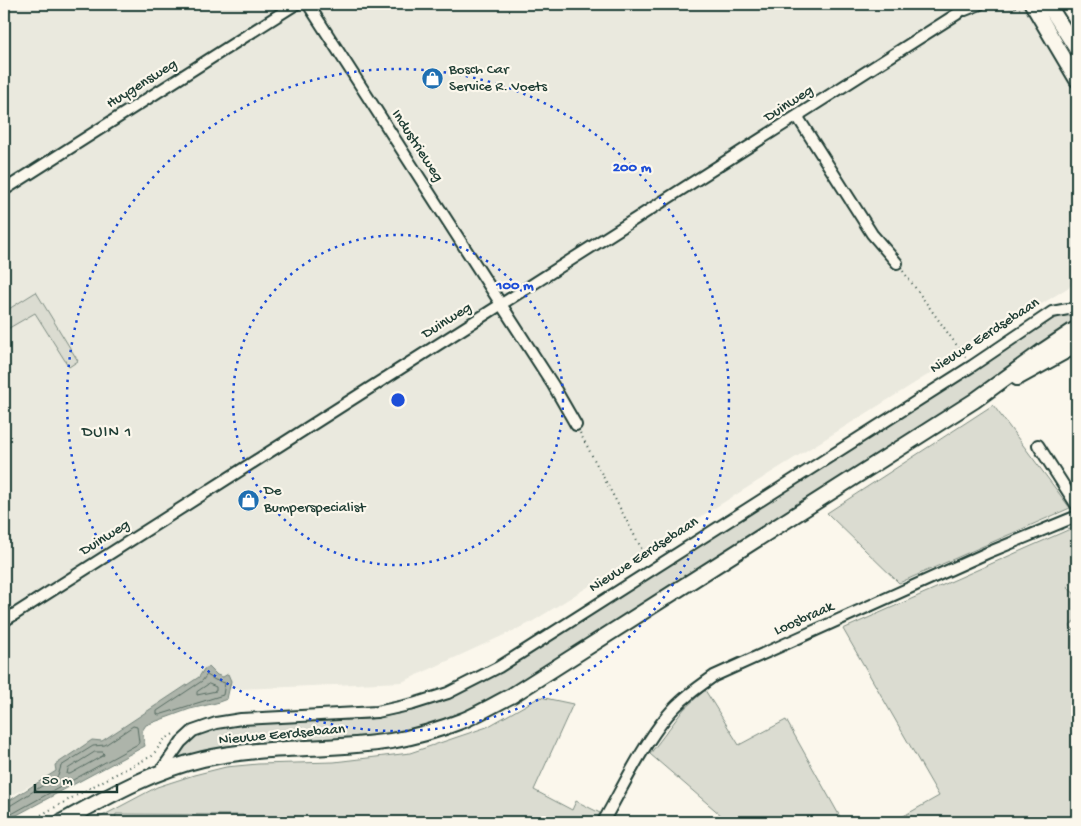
<svg xmlns="http://www.w3.org/2000/svg" width="1081" height="826" font-family="'Gochi Hand',sans-serif">
  <style>
    .built { fill: #eae9de }
    .green { fill: #dbdcd1; stroke: #7d8c82 }
    .water { fill: #adb4aa; stroke: #74847b }
    .lines { fill: none; stroke-linecap: round; stroke-linejoin: round }
    .shore { stroke: #586d63; stroke-width: 1 }
    .street-casing { stroke: #1f3d34; stroke-width: 14 }
    .secondary-casing { stroke: #1f3d34; stroke-width: 18 }
    .path { stroke: #1f3d34; stroke-width: 2; stroke-dasharray: 1 4; stroke-linecap: butt }
    .street { stroke: #fbf7ec; stroke-width: 10 }
    .secondary { stroke: #fbf7ec; stroke-width: 14 }
    .ring { fill: none; stroke: #1d4ed8; stroke-width: 2.5; stroke-dasharray: 2.5 5 }
    .labels { text-anchor: middle; dominant-baseline: central; stroke-width: 4.5; stroke-linejoin: round; paint-order: stroke }
    .poi-label { font-size: 15px; fill: #1f3d34; stroke: #fbf7ec; text-anchor: start }
    .street-label { font-size: 15px; fill: #1f3d34; stroke: #fbf7ec }
    .neighbourhood-label { font-size: 16px; letter-spacing: 1px; fill: #1f3d34; stroke: #fbf7ec }
    .centre { fill: #1d4ed8; stroke: #fbf7ec; stroke-width: 2.5 }
    .ring-label { font-size: 15px; text-anchor: middle; font-weight: bold; fill: #1d4ed8; stroke: #fbf7ec; stroke-width: 4.5; stroke-linejoin: round; paint-order: stroke }
  </style>
  <rect width="100%" height="100%" fill="#fbf7ec"/>
  <filter id="ink" filterUnits="userSpaceOnUse"><feTurbulence type="fractalNoise" baseFrequency=".02" numOctaves="2"/><feDisplacementMap in="SourceGraphic" scale="10" xChannelSelector="R" yChannelSelector="G"/><feConvolveMatrix kernelMatrix="1 2 1 2 8 2 1 2 1" color-interpolation-filters="sRGB"/></filter>
  <g filter="url(#ink)">
    <path class="built" d="M4 4H1055L1077 39V282L530 623 402 682 218 690 149 717 65 766 4 800Z"/>
    <path class="green" d="M36 292 78 361 69 367 35 313 4 331V312Z
      M1066 314 1077 315V324L1004 373 506 691 485 703 450 718 384 736 242 745 175 760 189 738 203 731 250 724 371 719 412 711 457 695 510 666 1053 319Z
      M993 405 1070 508 899 583 827 513Z
      M1077 526V576L1067 587 1077 596V618L1070 626 1077 633V822H893L939 796 843 629Z
      M705 690 739 745 786 720 843 822H729L650 754 684 709Z
      M540 697 573 704 534 790 572 810 576 801 600 813 595 822H245L243 815 116 814 115 822H91L157 787 194 775 226 767 258 764 334 762 410 753 487 727Z"/>
    <path class="water" d="M209 667 217 675 223 677 228 674 231 681 227 699 216 703 190 709 146 725 142 731 145 746 4 822V804L56 771 55 765 92 740 102 741 199 677 204 669Z"/>
    <g class="lines">
      <path class="shore" d="M207 675 215 680 225 683 223 695 159 715 157 714V711L202 681Z
        M209 684 216 687V691L197 695V692Z
        M95 752H103L104 755 70 774H67L68 769Z
        M4 808 8 807 58 776 61 766 93 746 105 745 133 726 137 727 139 742 138 744 8 816 5 822"/>
      <defs>
        <path id="street" d="M308 4 553 385 576 425
          M965 10 980 4
          M797 116 872 234 897 263
          M4 190 296 4
          M1038 445 1077 506
          M4 621 957 14 969 4
          M160 772 181 742 193 731 216 723 241 719 377 712 413 704 448 693 499 667 972 366 1052 312 1068 309 1077 311
          M603 822C623 787 641 748 667 716 680 700 697 688 714 676L987 553 1077 516"/>
        <path id="secondary" d="M1032 4 1077 80
          M1048 4 1077 50
          M1017 378 1077 345
          M61 822C107 797 152 771 203 759 264 745 328 751 391 741 415 737 441 729 464 720 480 713 495 704 511 696L974 401 1044 350 1077 328"/>
      </defs>
      <use href="#street" class="street-casing"/>
      <use href="#secondary" class="secondary-casing"/>
      <path class="path" d="M1000 4 1020 9
        M991 5 997 4
        M903 271 966 358
        M580 433 647 559
        M28 822 112 776 152 756 164 740 175 733"/>
      <use href="#street" class="street"/>
      <use href="#secondary" class="secondary"/>
    </g>
  </g>
  <g class="ring">
    <circle cx="398" cy="400" r="165"/>
    <circle cx="398" cy="400" r="331"/>
  </g>
  <defs>
    <symbol id="shop-disc" viewBox="-11 -11 22 22"><circle r="9.5" fill="#1f6fb2" stroke="#fbf7ec"/><path d="M-5-2.5h2.3a2.7 3.5 0 0 1 5.4 0H5L5.5 6h-11ZM-1.5-2.5h3a1.5 2.3 0 0 0-3 0Z" fill="#fff"/></symbol>
  </defs>
  <g fill-rule="evenodd">
    <use href="#shop-disc" x="420" y="66" width="25" height="25"/>
    <use href="#shop-disc" x="236" y="488" width="25" height="25"/>
  </g>
  <g class="labels">
    <g class="poi-label">
      <text x="449" y="70">Bosch Car<tspan x="449" dy="17">Service R. Voets</tspan></text>
      <text x="264" y="491">De<tspan x="264" dy="17">Bumperspecialist</tspan></text>
    </g>
    <g class="street-label">
      <text transform="translate(142 84) rotate(-32)">Huygensweg</text>
      <text transform="translate(789 104) rotate(-33)">Duinweg</text>
      <text transform="translate(417 146) rotate(57)">Industrieweg</text>
      <text transform="translate(447 321) rotate(-32)">Duinweg</text>
      <text transform="translate(985 336) rotate(-33)">Nieuwe Eerdsebaan</text>
      <text transform="translate(105 538) rotate(-32)">Duinweg</text>
      <text transform="translate(644 555) rotate(-33)">Nieuwe Eerdsebaan</text>
      <text transform="translate(804 619) rotate(-24)">Loosbraak</text>
      <text transform="translate(282 735) rotate(-5)">Nieuwe Eerdsebaan</text>
    </g>
    <g class="neighbourhood-label">
      <text x="107" y="433">DUIN 1</text>
    </g>
  </g>
  <circle cx="398" cy="400" r="8" class="centre"/>
  <g class="ring-label">
    <text x="632" y="171">200 m</text>
    <text x="515" y="289">100 m</text>
  </g>
  <rect width="1081" height="826" fill="none" stroke="#fbf7ec" stroke-width="20"/>
  <rect x="10" y="10" width="1061" height="806" fill="none" stroke="#1f3d34" stroke-width="2" filter="url(#ink)"/>
  <path d="M35 784v8h82v-8" fill="none" stroke="#1f3d34" stroke-width="2.5"/>
  <text x="42" y="784" font-size="15" fill="#1f3d34" stroke="#fbf7ec" stroke-width="4" paint-order="stroke">50 m</text>
</svg>
